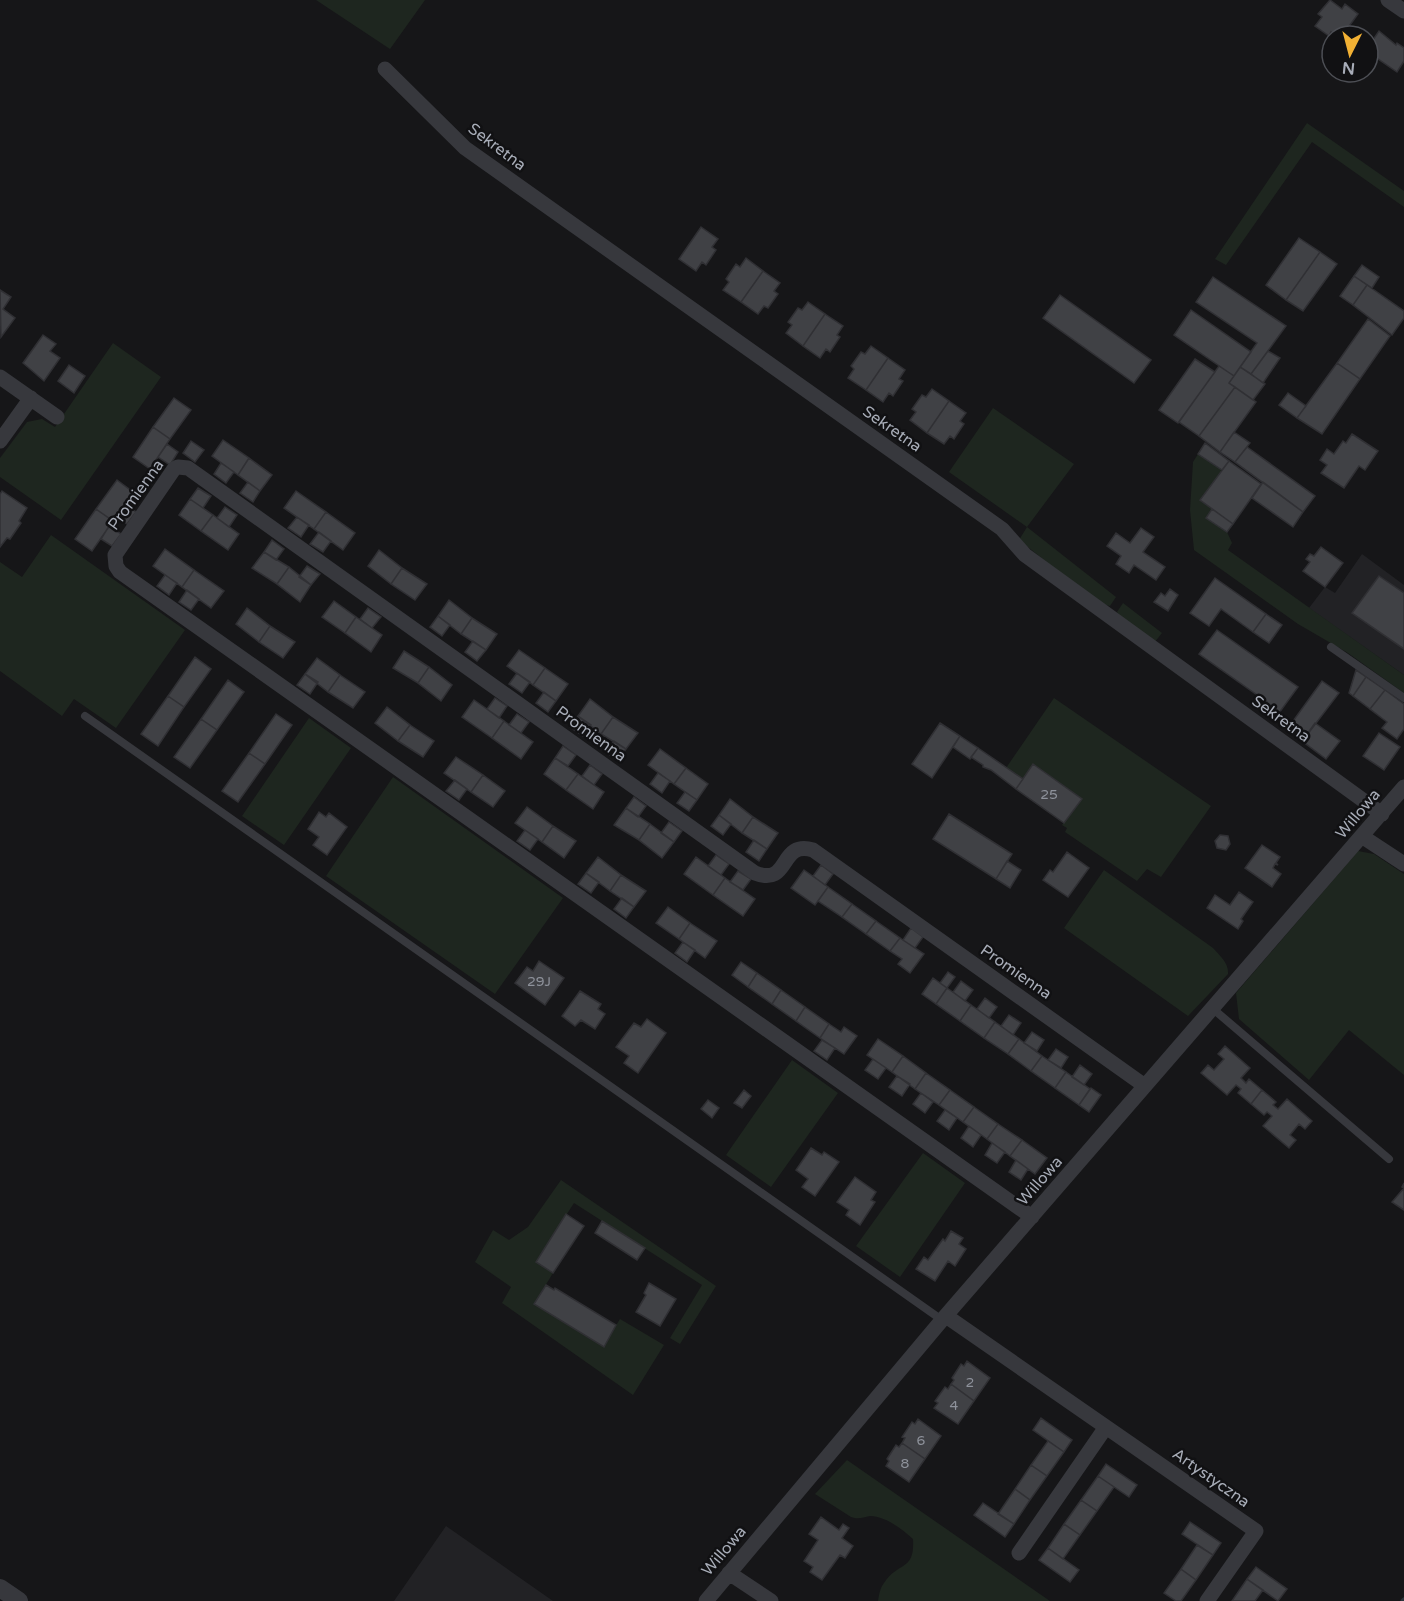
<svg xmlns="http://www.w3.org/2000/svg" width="1404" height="1601" font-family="'Varela Round',sans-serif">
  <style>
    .built { fill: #222225 }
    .green { fill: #1e261f }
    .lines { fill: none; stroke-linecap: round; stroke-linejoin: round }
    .stream { stroke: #2c353c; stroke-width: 5 }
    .building { fill: #404145; stroke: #303034; stroke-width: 1.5 }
    .service { stroke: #37383d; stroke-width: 8 }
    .minor { stroke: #37383d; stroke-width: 15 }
    .tertiary { stroke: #37383d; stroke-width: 18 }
    .labels { text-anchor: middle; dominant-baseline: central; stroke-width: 5; stroke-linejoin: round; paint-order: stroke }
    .number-label { font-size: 14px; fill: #8e929b }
    .street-label { font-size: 16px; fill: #a8adb8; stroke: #111113 }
  </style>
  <rect width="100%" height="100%" fill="#161618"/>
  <path class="built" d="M1362 554 1404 585V675L1309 608 1325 587 1335 593Z
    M446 1526 553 1601H394Z"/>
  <path class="green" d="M316 0H425L390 49Z
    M1307 123 1404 191V207L1312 142 1226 265 1215 259Z
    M113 343 161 377 61 520 0 477V458L27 422 42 419 55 427Z
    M993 408 1074 464 1027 527 1116 597 1110 606 1098 603 1019 540 1027 527 949 472Z
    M1198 454 1222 470 1200 500 1212 509 1206 518 1227 532 1232 543 1228 550 1404 675V693L1348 653 1298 624 1194 550 1190 510 1193 462Z
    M51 535 185 630 116 728 74 699 62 716 0 671V562L22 577Z
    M1123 603 1162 633 1154 643 1122 619 1117 612Z
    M1054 698 1211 806 1161 877 1147 869 1137 881 1065 832 1067 828 1062 825 1081 798 1033 764 1023 779 1006 768Z
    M309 718 351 748 284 845 242 816Z
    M393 777 563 898 495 994 326 876Z
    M1358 851 1374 854 1404 874V1075L1349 1030 1309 1080 1239 1019 1236 993Z
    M1104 870 1213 948C1220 956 1229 963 1228 974L1188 1016 1064 928Z
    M792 1060 838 1093 771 1187 726 1155Z
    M923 1153 965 1183 900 1277 856 1246Z
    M561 1180 716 1286 680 1344 670 1338 702 1285 574 1203 536 1262 553 1273 534 1304 603 1346 620 1319 664 1345 633 1395 502 1303 511 1287 475 1262 493 1230 509 1240 528 1227Z
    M847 1460 1050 1601H878C879 1595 880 1588 884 1583 898 1561 915 1572 913 1539 902 1529 885 1516 870 1516 863 1517 859 1520 851 1517L815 1494Z"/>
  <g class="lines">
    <path class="stream" d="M1403 1601 1404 1600"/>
  </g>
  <path class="building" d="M1330 0 1342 9 1345 4 1358 14 1342 36H1336L1331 32 1329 36 1315 26 1322 17 1318 14Z
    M1379 31 1396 45 1397 43 1404 48V61L1397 72 1368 52V47Z
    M701 227 718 239 712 247 716 250 706 265 702 262 696 271 679 259Z
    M1299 238 1320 252 1286 300 1266 285Z
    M1320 252 1337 264 1303 311 1286 300Z
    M746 258 763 271 741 302 723 290 729 282 726 279 736 264 740 267Z
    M1362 265 1379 277 1372 288 1354 276Z
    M763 271 780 283 774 291 778 294 768 308 764 306 758 314 741 302Z
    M1354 276 1367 285 1353 305 1340 296Z
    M1213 277 1286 326 1251 374 1240 367 1257 343 1196 302Z
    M1367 285 1404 311V318L1392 335 1353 305Z
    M0 290 11 297 3 309 15 318 1 337Z
    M1060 295 1151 360 1134 383 1043 318Z
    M808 302 825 314 803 346 786 333 792 325 788 322 798 308 802 310Z
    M1191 310 1251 352 1234 376 1174 335Z
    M825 314 843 326 837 335 840 337 830 352 826 349 820 358 803 346Z
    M1368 319 1390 336 1360 379 1337 363Z
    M43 335 56 344 50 351 60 358 44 381 23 363Z
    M871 346 888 358 866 390 848 378 854 369 851 366 861 352 865 354Z
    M1268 351 1280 358 1263 383 1251 374Z
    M888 358 905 370 899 379 903 381 893 396 889 393 883 402 866 390Z
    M1195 359 1215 372 1178 423 1159 410Z
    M1337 363 1360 379 1322 434 1297 418Z
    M69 365 85 376 74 393 58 381Z
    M1219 366 1234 376 1229 383 1235 387 1199 436 1179 422Z
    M1240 367 1265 384 1253 400 1229 383Z
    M1235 387 1256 402 1220 452 1199 436Z
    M932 389 949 401 927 433 910 420 916 412 912 409 922 395 926 397Z
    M1288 393 1306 406 1297 418 1279 405Z
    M174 398 191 410 170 439 153 427Z
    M949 401 966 413 960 421 964 424 954 439 950 436 944 444 927 433Z
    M153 427 170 439 150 469 133 457Z
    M1234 432 1250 443 1235 462 1220 452Z
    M1352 434 1378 451 1365 470 1359 466 1344 488 1321 473 1327 465 1320 460 1327 449 1334 454 1343 441 1346 443Z
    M223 440 249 458 238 475 212 456Z
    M191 441 204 450 195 462 183 453Z
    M1205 443 1229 461 1222 470 1198 454Z
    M167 444 178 452 170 465 158 457Z
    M1247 447 1315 496 1303 512 1235 462Z
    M249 458 272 475 260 491 238 475Z
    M1229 461 1261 484 1233 524 1200 500Z
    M221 463 234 472 226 483 214 474Z
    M117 480 133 492 113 521 96 509Z
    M248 482 260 491 253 502 240 493Z
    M1263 482 1303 512 1293 527 1252 498Z
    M198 488 211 496 203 508 190 499Z
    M2 491 27 508 19 521 21 523 10 539 7 538 0 547V494Z
    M296 491 326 512 314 529 284 508Z
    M190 499 213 515 201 531 179 515Z
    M125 504 136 512 127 524 116 516Z
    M225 507 237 515 229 527 217 518Z
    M96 509 113 521 92 551 75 539Z
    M1212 509 1233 524 1227 532 1206 518Z
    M326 512 355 533 343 550 314 529Z
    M213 515 239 534 228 550 201 531Z
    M297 517 309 525 301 537 288 528Z
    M109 526 121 534 112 546 101 539Z
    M1141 528 1154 537 1143 552 1165 567 1156 580 1134 565 1129 573 1116 564 1121 556 1107 546 1116 533 1130 543Z
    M319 532 331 541 323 552 310 544Z
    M272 540 284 549 276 560 264 552Z
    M1321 547 1343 563 1325 587 1303 571 1310 562 1306 559 1310 554 1314 556Z
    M165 549 194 570 182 587 153 566Z
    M379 550 402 568 391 584 368 566Z
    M264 552 289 567 277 584 252 568Z
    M307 566 320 574 311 585 299 577Z
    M289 567 311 585 300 602 277 584Z
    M402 568 427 584 415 600 391 584Z
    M194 570 224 591 211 608 182 587Z
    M165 575 177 583 169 595 157 586Z
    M1379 576 1404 593V649L1352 613Z
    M1215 578 1266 614 1253 632 1221 609 1209 626 1190 613Z
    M1170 589 1178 595 1168 611 1154 602 1161 593 1165 596Z
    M187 590 199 599 191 610 179 602Z
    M449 600 472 618 461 634 438 616Z
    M334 601 356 617 345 633 322 617Z
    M247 608 270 626 259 642 236 624Z
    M368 608 381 617 372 628 360 619Z
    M1266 614 1282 625 1269 643 1253 632Z
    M438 616 450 625 442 636 430 627Z
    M356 617 382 635 371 652 345 633Z
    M472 618 497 634 486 650 461 634Z
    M270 626 295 642 283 658 259 642Z
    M1217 630 1298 687 1279 713 1266 704 1267 702 1199 654Z
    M473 641 486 650 477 661 465 652Z
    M519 650 545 668 533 685 507 666Z
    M404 651 429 667 418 683 393 668Z
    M195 657 211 669 184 707 168 696Z
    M317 658 340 675 328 692 305 674Z
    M429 667 452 685 441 701 418 683Z
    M545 668 568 684 556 701 533 685Z
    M1356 670 1366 677 1353 696 1349 693Z
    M517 673 530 682 522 693 509 684Z
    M305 674 318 682 310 694 297 685Z
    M340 675 365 692 353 708 328 692Z
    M1366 677 1385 690 1370 709 1353 696Z
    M228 680 244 692 217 730 201 719Z
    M1322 681 1339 693 1304 739 1288 728Z
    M1385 690 1404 704V729L1397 739 1382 728 1387 722 1370 709Z
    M544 692 556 701 548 712 536 703Z
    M168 696 184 707 158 746 141 734Z
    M495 698 507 706 499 718 487 709Z
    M590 699 613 717 601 734 578 716Z
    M474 700 504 721 492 738 462 717Z
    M387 707 410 725 398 741 375 723Z
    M276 714 292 725 265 764 249 753Z
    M517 714 529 722 521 733 509 725Z
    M578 716 591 725 583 736 570 727Z
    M613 717 638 733 626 749 601 734Z
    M201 719 217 730 190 768 174 757Z
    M504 721 533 742 521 759 492 738Z
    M940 723 960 736 932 778 912 764Z
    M1315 723 1340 741 1326 759 1302 741Z
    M410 725 434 741 423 757 398 741Z
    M1379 733 1400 747 1384 770 1363 756Z
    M960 736 978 748 970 759 953 747Z
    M614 741 626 749 618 761 606 752Z
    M563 746 576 755 568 766 555 758Z
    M978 748 1023 779 1016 789 991 770 983 767V765L971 757Z
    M660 749 686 768 674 784 648 765Z
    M249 753 265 764 238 802 222 791Z
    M456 757 483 775 471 792 444 773Z
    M555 758 578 774 566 790 544 774Z
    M1033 764 1082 799 1064 823 1016 789Z
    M590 765 602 774 594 785 582 776Z
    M686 768 708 784 697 800 674 784Z
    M658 773 670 781 662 793 650 784Z
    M578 774 604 792 593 809 566 790Z
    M483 775 505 791 493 807 471 792Z
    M455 780 467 789 459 800 446 791Z
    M685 792 697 800 689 811 677 803Z
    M634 797 646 806 638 817 626 808Z
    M730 799 753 817 742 833 719 815Z
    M527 807 553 826 542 842 515 823Z
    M626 808 650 824 639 840 614 825Z
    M319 812 326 817 329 813 347 827 327 855 313 845 319 837 308 829Z
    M949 814 1012 854 996 879 933 839Z
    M719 815 731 824 723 835 711 826Z
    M753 817 778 833 767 849 742 833Z
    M669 822 682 831 674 842 661 833Z
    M650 824 674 842 662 858 639 840Z
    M553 826 576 841 564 858 542 842Z
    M525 830 538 839 530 850 517 841Z
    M1220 835 1228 836 1230 844 1226 850 1217 848 1215 841Z
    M754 840 767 849 759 861 746 852Z
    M1262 845 1280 857 1276 863 1278 865 1275 864 1273 868 1281 874 1272 887 1245 868Z
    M1067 852 1089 868 1068 897 1043 880 1050 870 1053 872Z
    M716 855 729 864 721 875 708 866Z
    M598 857 621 875 610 891 586 873Z
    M696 857 725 878 713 895 684 874Z
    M1007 861 1021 870 1010 888 996 879Z
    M821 865 833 874 825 885 813 876Z
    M804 870 828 887 815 905 791 888Z
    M738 871 751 879 743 890 730 882Z
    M586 873 599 882 591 893 578 884Z
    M621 875 646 891 634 907 610 891Z
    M725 878 755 899 743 916 713 895Z
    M828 887 852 904 842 917 818 901Z
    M1239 892 1253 902 1241 919 1243 921 1238 929 1207 908 1215 895 1230 905Z
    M622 898 634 907 626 918 614 909Z
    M852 904 876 921 866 934 842 917Z
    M668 907 690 923 679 939 656 923Z
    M876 921 900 938 890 951 866 934Z
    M690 923 717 941 705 958 679 939Z
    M911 928 923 937 915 948 903 940Z
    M900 938 924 954 910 973 898 964 902 959 890 951Z
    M683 942 695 950 687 962 675 953Z
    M539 961 564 978 545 1005 515 983 527 967 533 971Z
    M741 962 757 973 748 987 732 975Z
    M948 972 955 977 947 988 940 983Z
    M757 973 781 990 772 1004 748 987Z
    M933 978 947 988 936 1004 922 994Z
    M961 981 973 990 965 1001 953 992Z
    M947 988 971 1005 960 1021 936 1004Z
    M781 990 805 1007 796 1021 772 1004Z
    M580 991 601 1004 598 1009 605 1014 595 1029 581 1020 575 1026 562 1016Z
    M985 998 997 1007 989 1018 977 1009Z
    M971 1005 995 1022 984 1038 960 1021Z
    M805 1007 829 1024 820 1038 796 1021Z
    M1009 1015 1021 1023 1013 1035 1001 1026Z
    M647 1019 666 1033 638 1073 624 1063 629 1056 616 1047 634 1023 641 1027Z
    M995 1022 1019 1039 1008 1054 984 1038Z
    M829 1024 841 1032 844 1027 857 1036 844 1054 820 1038Z
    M1032 1032 1044 1040 1037 1051 1024 1043Z
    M878 1039 903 1056 892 1072 867 1055Z
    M1019 1039 1042 1056 1031 1071 1008 1054Z
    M822 1040 835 1048 827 1060 814 1051Z
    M1225 1046 1250 1068 1241 1078 1246 1083 1249 1079 1262 1090 1251 1104 1238 1093 1241 1089 1236 1085 1227 1095 1201 1073 1208 1065 1214 1070 1224 1059 1218 1054Z
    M1056 1049 1068 1057 1061 1068 1048 1060Z
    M903 1056 926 1073 915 1089 892 1072Z
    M1042 1056 1066 1072 1055 1088 1031 1071Z
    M873 1059 886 1068 878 1079 865 1070Z
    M1080 1065 1092 1074 1084 1085 1072 1077Z
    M1066 1072 1090 1089 1079 1105 1055 1088Z
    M926 1073 950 1090 939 1105 915 1089Z
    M897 1076 910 1084 902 1096 889 1087Z
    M1091 1088 1101 1095 1089 1112 1079 1105Z
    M744 1090 751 1096 742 1108 734 1103Z
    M950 1090 974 1107 963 1122 939 1105Z
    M1262 1090 1276 1102 1273 1105 1278 1109 1287 1099 1312 1121 1305 1129 1299 1124 1290 1135 1296 1140 1289 1148 1263 1126 1272 1116 1267 1112 1264 1115 1251 1104Z
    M921 1093 933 1102 925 1113 913 1104Z
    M708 1100 719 1108 712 1118 701 1109Z
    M974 1107 998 1124 987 1139 963 1122Z
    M945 1110 957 1118 949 1130 937 1121Z
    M998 1124 1022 1140 1010 1156 987 1139Z
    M969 1126 981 1135 973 1147 961 1138Z
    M1022 1140 1047 1158 1035 1174 1010 1156Z
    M992 1143 1005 1152 997 1163 985 1155Z
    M811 1148 822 1155 824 1152 839 1162 815 1196 802 1187 808 1179 796 1170Z
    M1016 1160 1028 1169 1021 1180 1009 1172Z
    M855 1177 876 1192 871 1200 875 1202 860 1225 846 1215 849 1210 837 1202Z
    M1404 1183V1210L1392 1202 1404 1188 1402 1187Z
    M566 1214 584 1226 553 1273 536 1262Z
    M602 1221 645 1248 637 1260 595 1233Z
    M951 1231 963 1238 959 1244 966 1249 955 1266 948 1261 935 1281 916 1269 924 1257 928 1260 943 1239 945 1241Z
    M649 1283 676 1299 660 1326 636 1312 646 1295 644 1293Z
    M546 1285 554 1290 555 1288 616 1325 604 1347 534 1304Z
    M967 1361 990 1378 974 1401 951 1384 954 1380 952 1378 961 1364 964 1366Z
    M951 1384 974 1401 958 1424 934 1408 938 1403 935 1401 945 1387 948 1389Z
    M1041 1418 1072 1440 1064 1452 1033 1430Z
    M918 1419 941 1436 925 1459 902 1443 905 1438 902 1437 912 1422 915 1424Z
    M1048 1441 1064 1452 1047 1476 1031 1465Z
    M902 1443 925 1459 909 1482 886 1466 889 1461 887 1459 896 1445 899 1447Z
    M1106 1464 1137 1485 1129 1497 1098 1476Z
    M1031 1465 1047 1476 1030 1500 1015 1489Z
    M1098 1476 1114 1487 1097 1511 1081 1500Z
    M1015 1489 1030 1500 1014 1524 998 1514Z
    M1081 1500 1097 1511 1080 1535 1064 1524Z
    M983 1503 1014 1524 1005 1537 974 1515Z
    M821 1517 839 1530 843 1524 849 1528 842 1538 853 1546 845 1558 840 1555 822 1580 810 1572 813 1567 804 1561 818 1540 809 1534Z
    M1190 1522 1221 1543 1213 1555 1182 1534Z
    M1064 1524 1080 1535 1063 1559 1048 1548Z
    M1197 1545 1213 1555 1196 1580 1181 1569Z
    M1048 1548 1079 1570 1070 1582 1039 1560Z
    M1256 1567 1287 1589 1278 1601 1247 1579Z
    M1181 1569 1196 1580 1181 1601H1176L1164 1593Z
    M1247 1579 1263 1590 1255 1601H1232Z"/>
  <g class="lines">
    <path class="service" d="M1331 647 1404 698
      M85 716 942 1320
      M1212 1008 1389 1159"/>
    <path class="minor" d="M1388 0 1404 11
      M385 69 465 148 1002 529 1025 555 1382 814
      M0 377 57 417
      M0 441 31 398
      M1363 837 1404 864
      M1032 1217 120 572 116 566 115 555 174 469 178 467 188 468 755 873C791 887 778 840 813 850L1145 1086
      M946 1316 1256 1531 1207 1601
      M1019 1553 1106 1427
      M729 1573 771 1601
      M706 1601 942 1320 1404 787"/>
    <path class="tertiary" d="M0 1588 19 1601"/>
  </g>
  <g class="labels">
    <g class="number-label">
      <text x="1049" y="794">25</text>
      <text x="539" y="981">29J</text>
      <text x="970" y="1382">2</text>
      <text x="954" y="1405">4</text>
      <text x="921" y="1440">6</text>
      <text x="905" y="1463">8</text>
    </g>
    <g class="street-label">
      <text transform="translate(497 147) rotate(37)">Sekretna</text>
      <text transform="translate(892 429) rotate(35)">Sekretna</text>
      <text transform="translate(136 495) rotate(-54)">Promienna</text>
      <text transform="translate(1281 719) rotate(36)">Sekretna</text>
      <text transform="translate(591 734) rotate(36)">Promienna</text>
      <text transform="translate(1358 814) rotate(-50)">Willowa</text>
      <text transform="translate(1016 972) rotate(35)">Promienna</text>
      <text transform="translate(1040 1181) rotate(-49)">Willowa</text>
      <text transform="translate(1211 1478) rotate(35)">Artystyczna</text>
      <text transform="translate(724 1551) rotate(-50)">Willowa</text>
    </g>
  </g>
  <g transform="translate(1350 54) rotate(186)"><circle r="28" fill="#111113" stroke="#4d4f55" stroke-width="1.5"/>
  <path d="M0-4.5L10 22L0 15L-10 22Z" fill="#f2b134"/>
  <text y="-9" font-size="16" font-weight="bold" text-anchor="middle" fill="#a8adb8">N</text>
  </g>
</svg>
